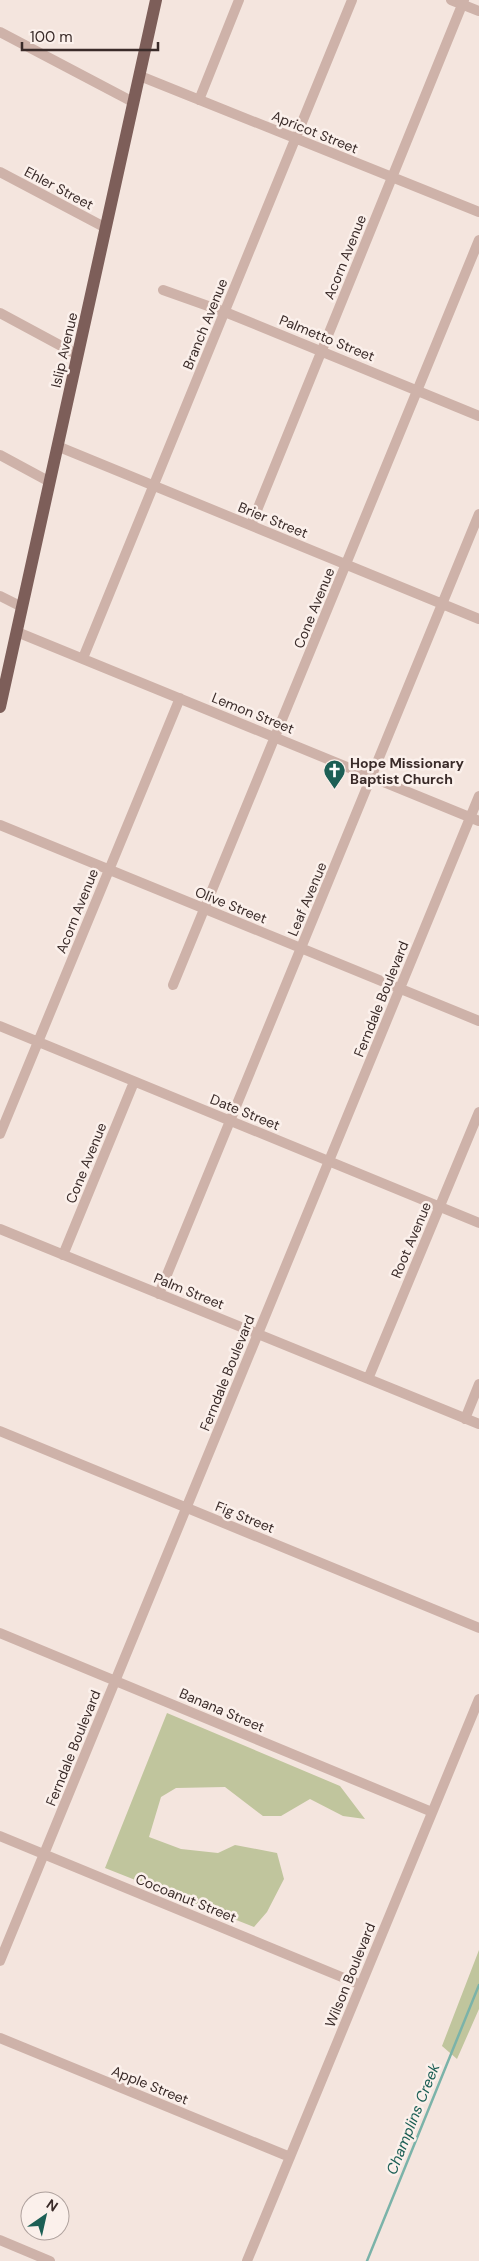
<svg xmlns="http://www.w3.org/2000/svg" width="479" height="2261" font-family="'DM Sans',sans-serif">
  <style>
    .green { fill: #c0c59d }
    .lines { fill: none; stroke-linecap: round; stroke-linejoin: round }
    .stream { stroke: #7bb3a9; stroke-width: 2.5 }
    .minor { stroke: #ceb2a9; stroke-width: 10 }
    .primary { stroke: #7d5e59; stroke-width: 12 }
    .labels { text-anchor: middle; dominant-baseline: central; stroke-width: 5; stroke-linejoin: round; paint-order: stroke }
    .street-label { font-size: 14px; fill: #3a2b29; stroke: #fbf0eb }
    .poi-label { font-size: 14px; font-weight: bold; fill: #3a2b29; stroke: #fbf0eb; text-anchor: start }
    .water-label { font-size: 15px; font-style: italic; fill: #1c5f55; stroke: #fbf0eb }
  </style>
  <rect width="100%" height="100%" fill="#f4e5de"/>
  <path class="green" d="M167 1713 340 1786 365 1819 343 1816 310 1799 281 1816H263L225 1787 176 1788 161 1797 149 1837 181 1849 218 1853 235 1845 277 1853 284 1879 267 1912 254 1927 105 1868Z
    M479 1950V2009L457 2059 442 2046Z"/>
  <g class="lines">
    <path class="stream" d="M367 2261 479 1985"/>
    <path class="minor" d="M451 0 479 11
      M0 32 133 102
      M140 76 479 212
      M199 100 239 0
      M0 172 106 228
      M163 290 225 312 479 416
      M0 313 78 355
      M57 446 479 619
      M0 455 50 482
      M251 525 464 0
      M0 596 22 607
      M17 632 479 821
      M83 658 352 0
      M0 825 479 1021
      M173 985 479 240
      M0 1026 479 1223
      M0 1134 180 698
      M0 1229 479 1424
      M63 1255 134 1082
      M159 1294 479 514
      M368 1379 479 1112
      M465 1419 479 1384
      M0 1431 479 1628
      M0 1633 432 1812
      M0 1836 361 1985
      M0 1961 479 796
      M0 2038 290 2157
      M0 2240 50 2261
      M247 2261 479 1699"/>
    <path class="primary" d="M0 707 156 0"/>
  </g>
  <defs>
    <symbol id="church-pin" viewBox="-11 -11 22 30"><path d="M0 17L-7.5 6A9.5 9.5 0 1 1 7.5 6Z" fill="#1c5f55" stroke="#fbf0eb"/><path d="M-1.2-6h2.4v3.5h3.3v2.4h-3.3V6h-2.4V-.1h-3.3v-2.4h3.3Z" fill="#fff"/></symbol>
  </defs>
  <g fill-rule="evenodd">
    <use href="#church-pin" x="322" y="758" width="25" height="34"/>
  </g>
  <g class="labels">
    <g class="street-label">
      <text transform="translate(315 132) rotate(22)">Apricot Street</text>
      <text transform="translate(59 188) rotate(28)">Ehler Street</text>
      <text transform="translate(345 257) rotate(-68)">Acorn Avenue</text>
      <text transform="translate(205 324) rotate(-68)">Branch Avenue</text>
      <text transform="translate(327 338) rotate(22)">Palmetto Street</text>
      <text transform="translate(64 350) rotate(-77)">Islip Avenue</text>
      <text transform="translate(273 520) rotate(22)">Brier Street</text>
      <text transform="translate(314 608) rotate(-68)">Cone Avenue</text>
      <text transform="translate(253 713) rotate(22)">Lemon Street</text>
      <text transform="translate(307 899) rotate(-67)">Leaf Avenue</text>
      <text transform="translate(231 905) rotate(22)">Olive Street</text>
      <text transform="translate(77 911) rotate(-68)">Acorn Avenue</text>
      <text transform="translate(381 999) rotate(-68)">Ferndale Boulevard</text>
      <text transform="translate(245 1112) rotate(22)">Date Street</text>
      <text transform="translate(86 1163) rotate(-68)">Cone Avenue</text>
      <text transform="translate(411 1240) rotate(-67)">Root Avenue</text>
      <text transform="translate(189 1291) rotate(22)">Palm Street</text>
      <text transform="translate(227 1373) rotate(-68)">Ferndale Boulevard</text>
      <text transform="translate(245 1517) rotate(22)">Fig Street</text>
      <text transform="translate(222 1710) rotate(23)">Banana Street</text>
      <text transform="translate(73 1748) rotate(-68)">Ferndale Boulevard</text>
      <text transform="translate(186 1898) rotate(22)">Cocoanut Street</text>
      <text transform="translate(350 1975) rotate(-68)">Wilson Boulevard</text>
      <text transform="translate(150 2085) rotate(22)">Apple Street</text>
    </g>
    <g class="poi-label">
      <text x="350" y="763">Hope Missionary<tspan x="350" dy="16">Baptist Church</tspan></text>
    </g>
    <g class="water-label">
      <text transform="translate(413 2119) rotate(-68)">Champlins Creek</text>
    </g>
  </g>
  <g transform="translate(45 2216) rotate(34)"><circle r="24" fill="#fbf0eb" stroke="#aea19d"/>
  <path d="M0-4L9 19L0 12L-9 19Z" fill="#1c5f55"/>
  <text y="-8" font-size="14" font-weight="bold" text-anchor="middle" fill="#3a2b29">N</text>
  </g>
  <path d="M22 42v8h136v-8" fill="none" stroke="#3a2b29" stroke-width="2.5"/>
  <text x="30" y="42" font-size="15" fill="#3a2b29" stroke="#fbf0eb" stroke-width="4" paint-order="stroke">100 m</text>
</svg>
